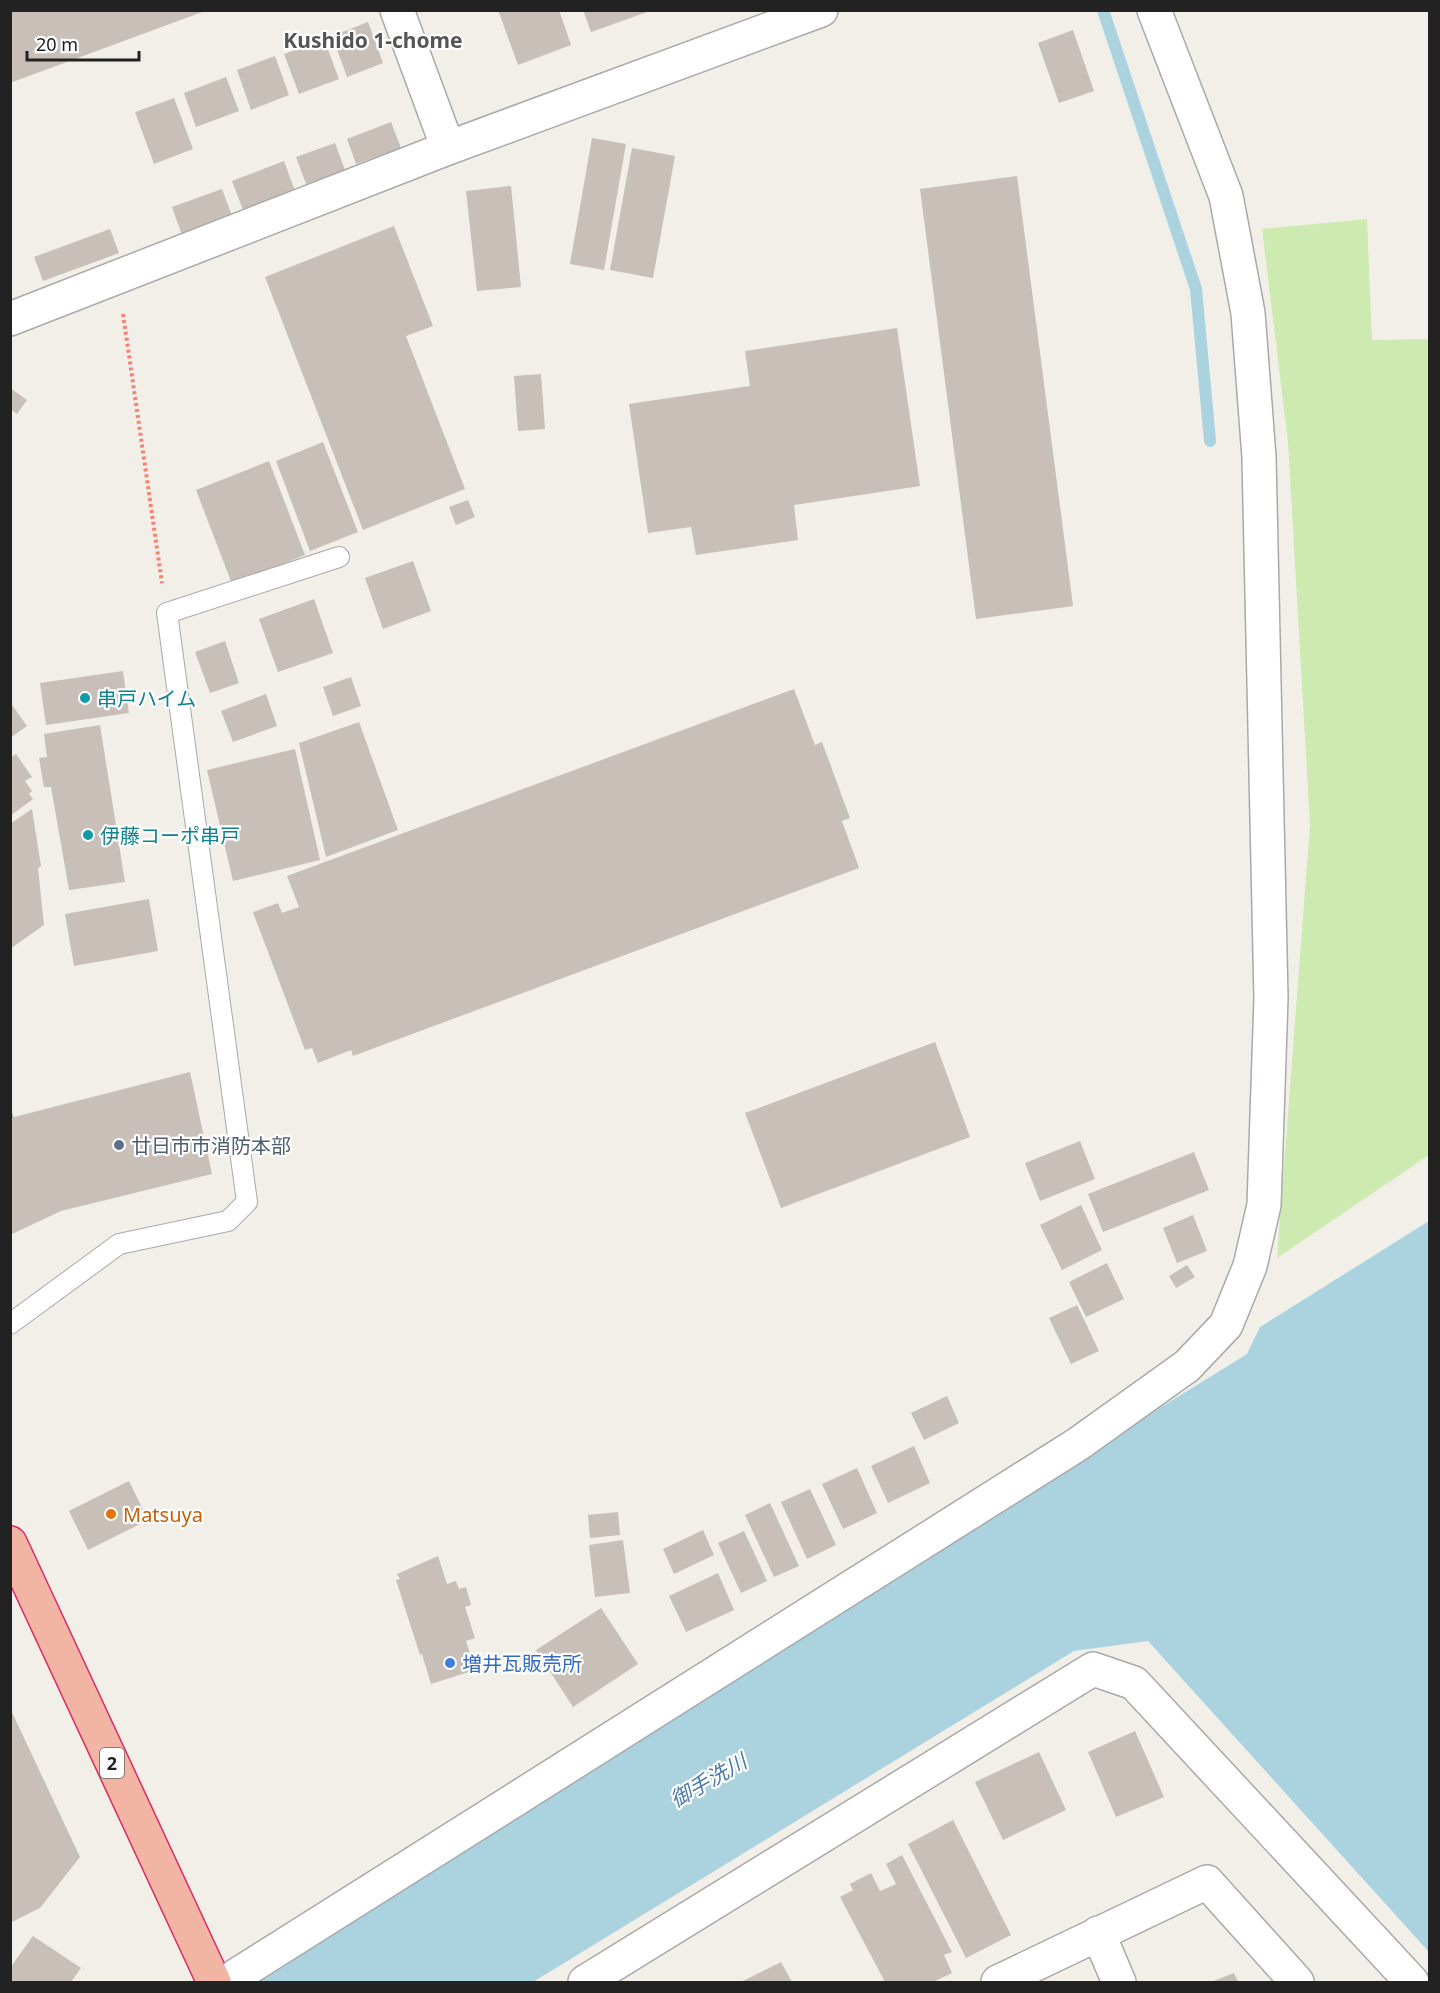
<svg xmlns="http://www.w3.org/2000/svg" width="1440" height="1993" font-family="'Noto Sans','Noto Sans JP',sans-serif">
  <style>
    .grass { fill: #cdebb0 }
    .water { fill: #aad3df }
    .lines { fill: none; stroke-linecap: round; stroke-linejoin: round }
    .stream { stroke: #aad3df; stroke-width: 12 }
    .building { fill: #c7bfb8 }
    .service-casing { stroke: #a9a9a9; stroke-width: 22 }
    .minor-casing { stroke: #a9a9a9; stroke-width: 36 }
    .trunk-casing { stroke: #dc2a67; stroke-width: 36 }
    .path { stroke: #fa8072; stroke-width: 4; stroke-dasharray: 3 3; stroke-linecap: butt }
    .service { stroke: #fff; stroke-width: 20 }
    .minor { stroke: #fff; stroke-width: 33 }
    .trunk { stroke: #f2b4a3; stroke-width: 33 }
    .culture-dot { fill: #0f9aa8; stroke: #fff; stroke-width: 2 }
    .service-dot { fill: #5c6f8a; stroke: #fff; stroke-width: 2 }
    .food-dot { fill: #e8710a; stroke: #fff; stroke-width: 2 }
    .shop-dot { fill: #3f7fe0; stroke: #fff; stroke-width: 2 }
    .labels { text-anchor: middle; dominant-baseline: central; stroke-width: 4.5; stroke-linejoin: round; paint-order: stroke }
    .shield { fill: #fff; stroke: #646464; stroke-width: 1.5 }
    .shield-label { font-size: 18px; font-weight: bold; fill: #222 }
    .culture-label { font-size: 20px; fill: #0d838f; stroke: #fff; text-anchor: start }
    .service-label { font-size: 20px; fill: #4e5e75; stroke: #fff; text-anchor: start }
    .food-label { font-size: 20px; fill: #c56008; stroke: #fff; text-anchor: start }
    .shop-label { font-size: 20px; fill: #366cbe; stroke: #fff; text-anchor: start }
    .neighbourhood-label { font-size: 21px; font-weight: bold; fill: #555; stroke: #fff }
    .water-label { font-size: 21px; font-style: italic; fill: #4a7aab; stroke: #fff }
  </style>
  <rect width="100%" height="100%" fill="#f2efe9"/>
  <path class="grass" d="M1367 219 1372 340 1429 339V1155L1277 1258 1310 825 1288 442 1262 229Z"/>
  <path class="water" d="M1429 1221V1952L1148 1641 1074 1651 533 1982H250L974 1523 1247 1354 1260 1327Z"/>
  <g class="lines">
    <path class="stream" d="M1103 10 1196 289 1210 441"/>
  </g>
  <path class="building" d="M10 10H205V11L10 83Z
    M498 10H559L571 45 518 65Z
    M583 10H650V11L591 32Z
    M368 22 383 63 347 77 332 36Z
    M1073 30 1094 91 1059 103 1038 43Z
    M324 39 339 79 299 94 284 54Z
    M275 56 289 95 251 110 237 70Z
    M226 77 239 111 196 127 184 93Z
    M174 98 193 149 154 164 135 112Z
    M391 122 401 148 356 164 347 139Z
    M592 138 626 144 604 270 570 264Z
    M335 143 345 170 306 184 296 157Z
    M632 148 675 156 653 278 610 270Z
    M284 161 295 191 243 210 232 181Z
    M1017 176 1073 606 976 619 920 189Z
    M511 186 521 287 477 291 466 191Z
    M222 189 232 216 182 235 172 207Z
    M394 226 433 326 406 336 465 489 363 530 265 277Z
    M110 229 119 253 43 281 34 257Z
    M897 328 920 486 794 505 798 540 696 555 691 527 648 533 629 404 750 386 745 351Z
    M541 374 545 429 518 431 514 376Z
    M10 388 27 400 17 414 10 409Z
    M323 442 358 532 310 551 276 461Z
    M269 461 305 555 232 584 196 490Z
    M468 500 475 517 456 525 449 507Z
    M413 561 431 611 383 629 365 578Z
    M314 599 333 653 278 672 259 619Z
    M225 641 239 683 210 693 195 652Z
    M123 671 129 713 46 725 40 683Z
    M351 677 361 706 333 716 323 687Z
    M794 689 815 745 822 742 850 818 842 821 859 868 353 1056 351 1050 318 1063 312 1048 305 1050 253 912 278 903 282 913 299 907 287 876Z
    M266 694 277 726 233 742 221 711Z
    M10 702 27 726 10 738Z
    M359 722 398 830 326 857 299 743Z
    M100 725 125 882 69 890 51 787H44L39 758 47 757 44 734Z
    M295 749 320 860 233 881 207 770Z
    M16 754 32 777 25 781 32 791 29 794 33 799 10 816V758Z
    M32 809 41 866 38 868 44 925 10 949V824Z
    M149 899 158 951 74 966 65 914Z
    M935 1042 970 1137 781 1208 745 1113Z
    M190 1072 212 1174 61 1211 10 1235V1108L14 1117Z
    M1080 1141 1095 1179 1040 1201 1025 1163Z
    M1194 1152 1209 1190 1103 1232 1088 1194Z
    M1081 1205 1102 1250 1062 1270 1040 1225Z
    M1193 1215 1207 1251 1177 1263 1163 1228Z
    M1107 1263 1124 1299 1086 1317 1069 1282Z
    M1187 1265 1195 1277 1176 1288 1169 1276Z
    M1077 1305 1099 1351 1071 1364 1049 1318Z
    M947 1396 959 1423 924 1440 911 1413Z
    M914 1446 930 1483 888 1503 871 1466Z
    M857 1468 877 1513 843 1529 822 1484Z
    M129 1481 148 1520 88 1550 69 1511Z
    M810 1489 836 1545 807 1559 781 1502Z
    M770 1503 799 1566 774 1577 745 1515Z
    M618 1512 620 1535 590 1538 588 1515Z
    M703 1530 714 1555 674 1574 663 1549Z
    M744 1531 767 1581 741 1593 718 1543Z
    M623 1540 630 1593 595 1597 589 1545Z
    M438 1556 447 1584 456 1581 459 1589 466 1587 471 1605 465 1607 475 1638 466 1641 475 1670 431 1684 422 1654 420 1655 396 1580 400 1579 397 1574Z
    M718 1573 734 1610 686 1632 669 1596Z
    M601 1608 638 1664 573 1707 536 1650Z
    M10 1708 80 1857 40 1908 10 1923Z
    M1135 1731 1164 1797 1116 1817 1088 1752Z
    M1039 1752 1066 1810 1003 1840 975 1782Z
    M953 1820 1011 1935 966 1958 908 1844Z
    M902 1855 952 1952 944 1955 952 1973 933 1982H885L840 1897 853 1890 850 1884 871 1873 880 1891 896 1884 886 1864Z
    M33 1936 81 1968 71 1982H10V1968Z
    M781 1962 792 1982H741Z
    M1234 1973 1238 1982H1211Z"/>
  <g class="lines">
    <defs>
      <path id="service" d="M10 1324 119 1244 228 1221 247 1202 167 613 339 557"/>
      <path id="minor" d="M397 10 448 148
        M10 319 448 148 821 10
        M1098 1933 1119 1982
        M226 1982 1078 1444 1187 1366 1226 1325 1250 1266 1264 1205 1271 998 1259 457 1248 313 1226 196 1154 10
        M585 1982 1093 1669 1134 1683 1412 1982
        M998 1982 1207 1882 1297 1982"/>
      <path id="trunk" d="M10 1543 214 1982"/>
    </defs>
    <use href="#service" class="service-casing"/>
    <use href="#minor" class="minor-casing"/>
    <use href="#trunk" class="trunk-casing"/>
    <path class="path" d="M123 314 162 583"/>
    <use href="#service" class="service"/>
    <use href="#minor" class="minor"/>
    <use href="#trunk" class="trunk"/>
  </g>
  <g class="culture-dot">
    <circle cx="85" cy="698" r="6"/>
    <circle cx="88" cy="835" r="6"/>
  </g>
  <circle class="service-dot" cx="119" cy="1145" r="6"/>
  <circle class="food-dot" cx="111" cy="1514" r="6"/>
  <circle class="shop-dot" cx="450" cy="1663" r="6"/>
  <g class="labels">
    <rect class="shield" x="100" y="1748" width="24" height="30" rx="4.5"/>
    <g class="shield-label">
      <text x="112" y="1763">2</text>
    </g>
    <g class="culture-label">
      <text x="97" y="698">串戸ハイム</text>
      <text x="100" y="835">伊藤コーポ串戸</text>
    </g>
    <g class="service-label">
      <text x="131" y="1145">廿日市市消防本部</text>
    </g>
    <g class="food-label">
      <text x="123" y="1514">Matsuya</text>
    </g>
    <g class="shop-label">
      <text x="462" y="1663">増井瓦販売所</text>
    </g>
    <g class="neighbourhood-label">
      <text x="373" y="40">Kushido 1-chome</text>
    </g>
    <g class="water-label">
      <text transform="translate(708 1780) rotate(-30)">御手洗川</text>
    </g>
  </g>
  <rect width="1440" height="1993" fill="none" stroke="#222222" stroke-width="24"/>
  <path d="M27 51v9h112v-9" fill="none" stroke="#222222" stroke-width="3"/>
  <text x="36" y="51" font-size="18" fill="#222222" stroke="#ffffff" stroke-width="4.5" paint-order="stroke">20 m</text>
</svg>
